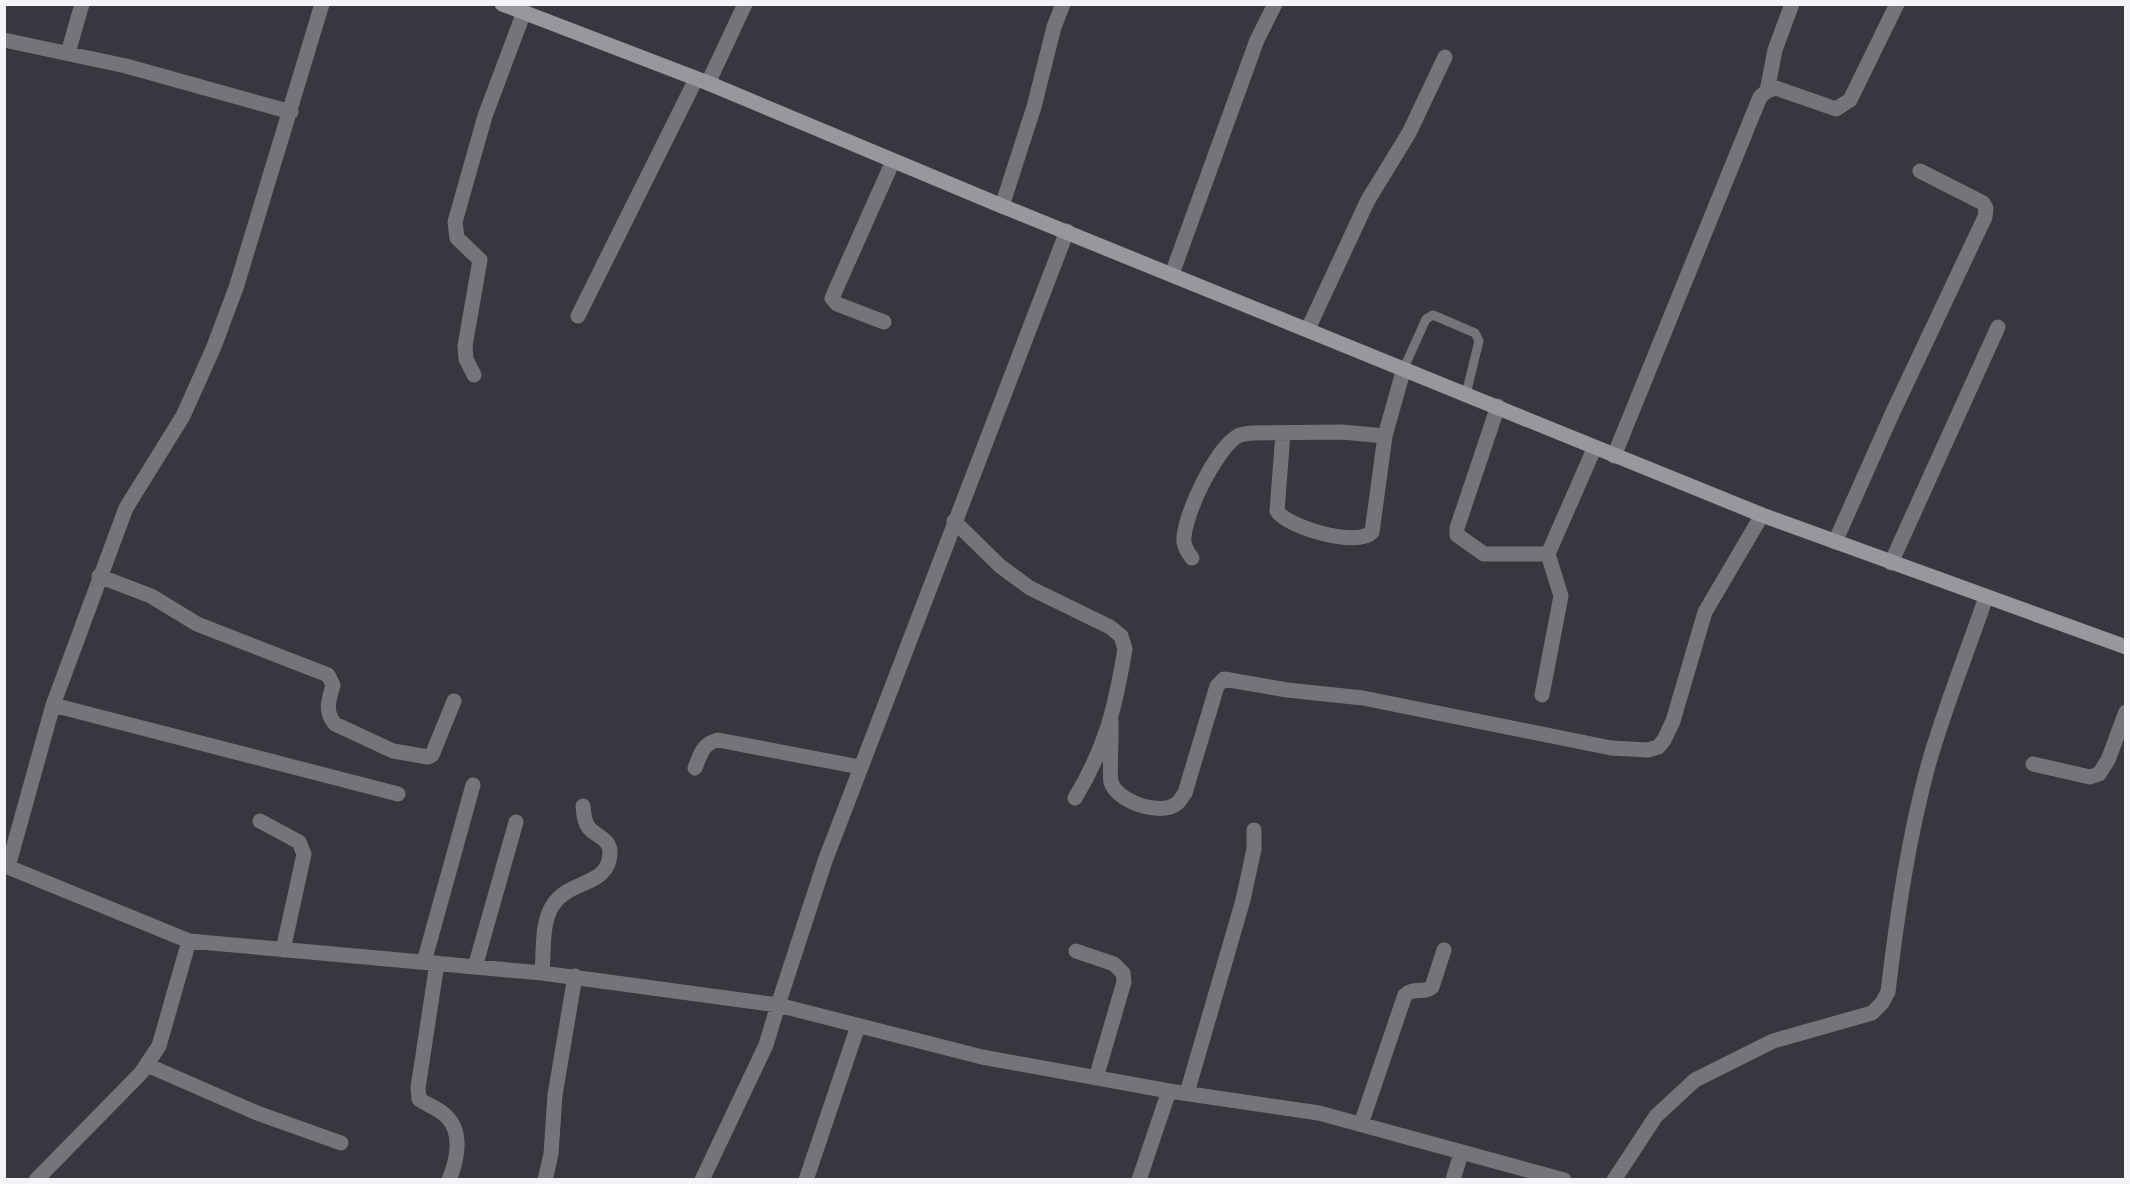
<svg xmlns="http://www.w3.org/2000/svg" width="2130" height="1184" font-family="'Roboto Condensed',sans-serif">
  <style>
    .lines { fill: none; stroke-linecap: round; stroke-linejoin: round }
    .lane { stroke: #757579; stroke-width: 9 }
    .street { stroke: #757579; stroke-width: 15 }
    .secondary { stroke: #97979e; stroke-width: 15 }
  </style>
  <rect width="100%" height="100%" fill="#37373f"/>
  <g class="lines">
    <path class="lane" d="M1404 368 1426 319 1433 315 1475 333 1479 341 1466 394"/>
    <path class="street" d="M4 40 126 66 291 112
      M68 53 82 4
      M708 83 745 4
      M1767 91 1775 50 1792 4
      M1002 206 1034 107 1054 27 1063 4
      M1067 231 825 861 778 1005 982 1057 1169 1091 1319 1113 1564 1180
      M1172 274 1257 40 1275 4
      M578 316 696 79
      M884 322 837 304 832 298 893 161
      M1308 329 1368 200 1409 133 1445 57
      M474 375 466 359 465 346 480 260 457 238 455 222 485 116 524 12
      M1498 406 1457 528V535L1484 554H1548
      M1283 433 1277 511C1287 527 1357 548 1372 532L1385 436
      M1614 456 1760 97 1767 91 1776 88 1836 109 1850 100 1897 4
      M954 521 1000 566 1030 588 1110 627 1121 636 1125 649C1115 708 1106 747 1075 798
      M1835 542 1892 414 1985 217 1986 208 1983 203 1920 171
      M1192 558C1188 553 1185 548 1184 542 1182 518 1216 448 1238 436 1241 434 1247 434 1251 433L1342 432 1385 436 1404 368
      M1891 563 1998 327
      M99 576 151 596 197 624 328 675 333 685C329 700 324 711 335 724L393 751 428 757 432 755 454 701
      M1542 695 1561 596 1548 554 1594 449
      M53 705 398 794
      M1111 721C1112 734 1109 773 1111 782 1117 802 1160 816 1176 804 1180 802 1182 796 1185 793L1217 686 1224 679 1287 690 1363 698 1611 748 1648 750 1658 747 1664 740 1673 721 1705 612 1762 515
      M2033 764 2090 777 2099 774 2108 760 2126 712
      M695 768C700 755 703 743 718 740L860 767
      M260 821 299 842 304 854 283 950
      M189 941 8 867 53 705 126 508 183 416 213 349 236 288 322 4
      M1076 951 1114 964 1123 973 1124 982 1096 1078
      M424 962 473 785
      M437 963 418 1088 419 1099C427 1105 440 1109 447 1117 463 1133 457 1161 449 1180
      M475 967 516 822
      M542 973C544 952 541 922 553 905 569 879 610 887 610 852 610 839 596 836 589 828 584 822 584 814 583 806
      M147 1065 257 1113 341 1143
      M1187 1093 1243 900 1254 849V830
      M1361 1124 1405 995C1413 987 1424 994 1432 987L1444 950
      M36 1180 141 1073 159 1046 189 941 542 973 778 1005 766 1045 702 1180
      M545 1180 551 1154 555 1095 575 976
      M806 1180 858 1026
      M1139 1180 1169 1091
      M1453 1180 1461 1153
      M1614 1180 1656 1116 1695 1080 1773 1041 1872 1013 1882 1003 1888 992C1897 916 1908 840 1928 766 1944 709 1967 653 1986 597"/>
    <path class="secondary" d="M502 4 708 83 1002 206 1762 515 2126 647"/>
  </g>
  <rect width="2130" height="1184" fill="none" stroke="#f3f4f9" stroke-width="12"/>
</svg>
